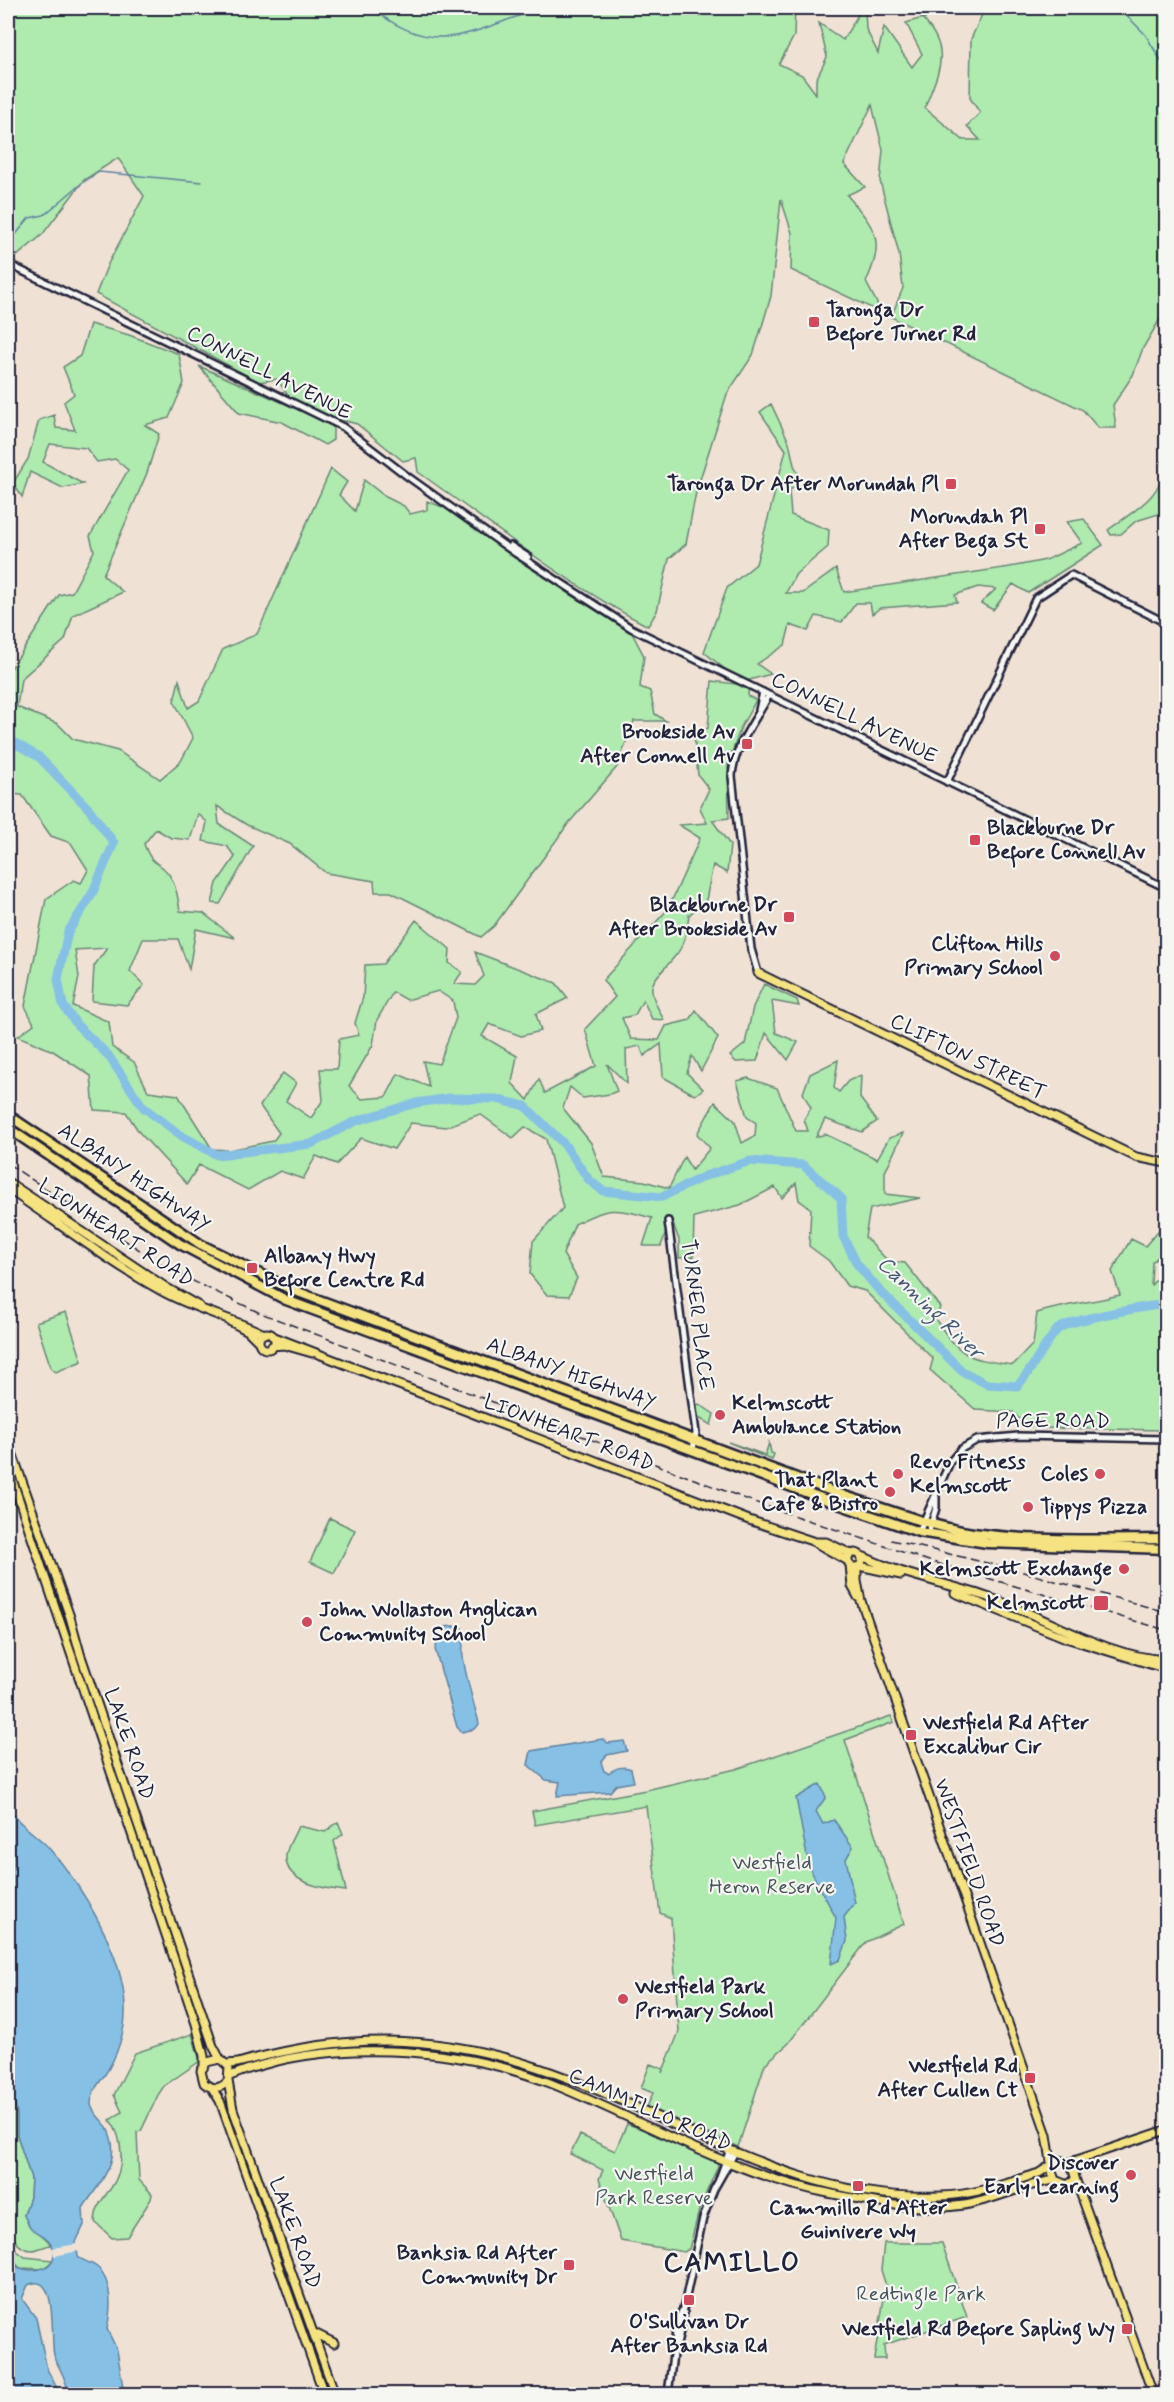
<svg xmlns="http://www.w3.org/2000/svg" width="1174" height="2402" font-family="Mynerve,sans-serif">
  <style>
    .green { fill: #afeaaf; stroke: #688675; stroke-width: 1.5; fill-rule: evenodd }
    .water { fill: #86c1e5; stroke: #5e81a1; stroke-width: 1.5 }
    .pier { fill: #efe2d5 }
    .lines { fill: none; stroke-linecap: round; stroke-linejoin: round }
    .stream { stroke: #5e81a1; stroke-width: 1.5 }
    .river { stroke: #86c1e5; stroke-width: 9 }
    .minor-casing { stroke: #22223b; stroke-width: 10 }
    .major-casing { stroke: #22223b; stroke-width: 11 }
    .highway-casing { stroke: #22223b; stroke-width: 13 }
    .minor { stroke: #f6f6f2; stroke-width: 5 }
    .major { stroke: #f5e382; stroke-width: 7 }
    .highway { stroke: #f5e382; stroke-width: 8 }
    .rail { stroke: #22223b; stroke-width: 1.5; stroke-dasharray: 9 4.5; stroke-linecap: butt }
    .poi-dot { fill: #d1495b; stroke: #f6f6f2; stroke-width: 2 }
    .labels { text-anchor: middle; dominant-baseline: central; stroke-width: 4.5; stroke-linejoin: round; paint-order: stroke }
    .poi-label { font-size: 21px; font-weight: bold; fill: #22223b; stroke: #f6f6f2; text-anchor: end }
    .street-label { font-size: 21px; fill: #22223b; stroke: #f6f6f2 }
    .park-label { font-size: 21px; fill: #455458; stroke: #f6f6f2 }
    .water-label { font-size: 22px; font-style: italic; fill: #455a76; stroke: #f6f6f2 }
    .district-label { font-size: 27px; font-weight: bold; letter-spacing: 1.5px; fill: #22223b; stroke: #f6f6f2 }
  </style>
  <rect width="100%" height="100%" fill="#efe2d5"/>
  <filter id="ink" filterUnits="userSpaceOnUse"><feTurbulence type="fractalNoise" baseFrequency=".0167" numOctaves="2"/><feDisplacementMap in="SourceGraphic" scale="12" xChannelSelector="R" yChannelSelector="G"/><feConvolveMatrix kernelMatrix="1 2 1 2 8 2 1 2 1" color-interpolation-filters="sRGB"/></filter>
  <g filter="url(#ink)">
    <path class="green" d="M8 8H795L794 36 779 64 802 75 816 94V80L827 57 819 23 843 40 862 8H865L866 29 878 53 884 27 912 67 922 54 906 23 923 18 910 8H937L938 11 923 19C953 52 938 71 925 108L963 140H980L967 126 980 113 970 98 971 39 985 8H1166V309L1143 348 1133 375 1113 405 1116 428H1098L1083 410 891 317 903 288 899 254 880 181 883 150 872 105 844 164 865 187 847 195C875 228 886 239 866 282L882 313 791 270 792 233 781 199 771 296 763 323 753 355 727 394 696 492 686 544 669 559 657 611 648 626C566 584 493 525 418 472L416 458 403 461 357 424 333 418V440L325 445 282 422 239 413 199 366 297 409 277 379 259 382 96 294 108 264 144 196 118 158 84 180 42 235 17 256 8 252Z
      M90 324 129 335 179 354 184 383 169 418 145 425 159 434 147 473 103 575 123 592 73 615 65 640 21 679 17 707 58 724 73 739 118 751 160 779 181 761 193 738 174 701 179 680 188 708 199 701 223 649 257 634 331 469 347 482 339 495 355 511 364 480 386 497 404 506 410 514 427 510V501L453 511 565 591 632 633 644 656 640 687 650 691 655 714 666 721H634L617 767 568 824 494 926 481 937 391 892H375L374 881 326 873 290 844 247 825 217 806 219 824 253 846 220 904 212 903 217 883 235 857 227 846 203 841 207 822 198 814 190 840 171 838 156 829 144 844C153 868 157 859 168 873 176 884 178 898 180 911L203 913 235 938 196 929 189 969 178 939H143L130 971 144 985 127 1005 92 1001 94 966 107 948 75 950 79 977 73 1006 109 1022 112 1047 134 1062 148 1091 178 1095 212 1149 229 1150 273 1141 279 1133 260 1106 283 1073 296 1083 286 1101 311 1118 323 1100 320 1069H337L339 1039 359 1035 355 1023 363 997 365 965 383 964 416 920 450 949 449 963 462 972 454 984 475 985 484 976 475 952 556 983 568 998 536 1014 541 1031 521 1036 489 1024 482 1036 517 1056 512 1083 528 1100 539 1079 545 1093 596 1066 585 1029 615 997 603 980 668 909 700 838 679 825 707 823 700 808 709 789 698 775 694 735 708 728 712 681 744 685 704 652 727 588 756 564 786 450 760 412 771 404 789 442 794 465 801 481 789 491 791 515 829 530 828 547 796 574 786 593H803L836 569 844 592 1010 567 1046 560 1082 543 1067 522 1084 519 1103 545 1028 593 1013 584 993 610 981 603 996 589 978 587 955 595 957 602 880 608 872 614 870 603H856L842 622 816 616 808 631 790 625 785 645 757 664 771 674 749 680 748 696 756 700 741 727 728 764 729 818 712 820 730 845 727 873 713 865 706 900 689 915C687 930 686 943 676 955 652 985 642 980 664 1020L652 1019 643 1000 635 1015 622 1018 631 1039 659 1040 666 1026 690 1020 696 1010 718 1038 701 1071 692 1056 687 1073 703 1089 695 1095 663 1077 661 1044 644 1056 640 1046 626 1049 627 1084 607 1064 617 1091 610 1094 583 1098 570 1087 563 1108 591 1143 604 1177 644 1181 669 1188 684 1157 692 1170 710 1148 697 1134 715 1102 735 1121 742 1143 755 1136 756 1123 747 1117 737 1081 748 1078 777 1088 796 1131H808L804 1119 811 1108 803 1093 810 1074 838 1060 834 1088 839 1092 848 1081 861 1075 860 1098 877 1121 862 1132 825 1119 816 1137 825 1134 877 1159 889 1138 903 1133 885 1172V1194L920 1198 870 1209 865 1237 888 1261 905 1263 940 1307 936 1320C963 1359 967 1358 1013 1365L1033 1344 1037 1313C1064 1305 1092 1302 1120 1295L1112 1271 1131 1239 1145 1246 1165 1223 1166 1251 1152 1262 1151 1285 1158 1278 1166 1284V1430L1035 1428V1426L1026 1427 1013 1412 976 1410 930 1370 933 1359 865 1291 847 1286 829 1261 809 1246 811 1209 799 1200 796 1183 782 1198 775 1187 740 1205 694 1217 693 1257 679 1258V1240L671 1218 661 1246H643L652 1218C616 1208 609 1206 575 1224L563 1254 577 1278 569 1296 547 1295 530 1274 533 1241 563 1208 546 1139 525 1127 513 1138 480 1114 446 1127 411 1123 394 1149 361 1138 337 1164 316 1156 303 1179 280 1171 248 1190 199 1165 187 1184 139 1132 126 1112 94 1110 91 1076 53 1051 18 1036 34 1024 25 1006 46 899 74 880 81 883 88 870 71 843 51 836 22 795 8 794V673L59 595 72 592 94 551 90 536 128 470 115 459 97 462 86 448 50 444 43 462 83 484 63 488 30 472 22 497 13 483 28 459 39 420 54 415 56 428 75 430 64 402 74 394 63 367 80 356ZM438 991 453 1001 456 1018 439 1064 423 1061 429 1087 398 1074 386 1097 362 1099 349 1086 373 1045 377 1020 393 992 407 1000Z
      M1162 461 1166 465V501L1162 513 1136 521 1121 534 1111 535 1108 530C1130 513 1169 494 1162 461Z
      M764 984 797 1000 799 1006 772 1001 776 1033 798 1042 788 1060 766 1033 757 1061 736 1062 730 1056 745 1044 753 1007Z
      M66 1312 82 1361 56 1372 51 1368 36 1322Z
      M699 1404 714 1414 711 1425 697 1417 695 1406Z
      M728 1442 765 1455 769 1443 771 1453 774 1454 772 1460Z
      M330 1518 355 1530 334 1573 310 1562Z
      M891 1716 894 1722 845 1740 904 1924 866 1942 788 2044 765 2064 738 2147 647 2107 653 2093 641 2088 650 2064 663 2069 662 2073 679 2032 671 1918 660 1913 646 1806 535 1825 532 1811 646 1790 736 1769Z
      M338 1822 343 1834 334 1841 346 1891C327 1889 284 1884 286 1856 286 1847 295 1835 298 1826L325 1832Z
      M192 2034 200 2061 164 2086 158 2095 141 2131 137 2132 139 2180 152 2194 151 2199 127 2237 112 2238 95 2222C96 2206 102 2200 111 2188 125 2168 124 2139 110 2120L122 2112 114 2095 135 2053Z
      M8 2076 17 2113V2135L31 2178 30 2197 24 2215C31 2229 42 2233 52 2245 45 2245 39 2250 32 2250 17 2250 10 2234 8 2222Z
      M627 2124 658 2134 717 2162 718 2166 700 2207 689 2249 684 2252 621 2241 599 2179 603 2170 570 2154 580 2135 615 2151Z
      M884 2243H942L967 2317 884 2345 885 2359H874L886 2286 881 2270Z
      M8 2244 25 2257 53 2260 44 2269 20 2268 8 2255Z"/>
    <path class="water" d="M453 1626 462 1628C466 1638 461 1646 463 1657 466 1678 472 1698 478 1719L479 1724 475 1729 462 1732 457 1727 435 1649 444 1627Z
      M602 1739 608 1743 624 1741 627 1751 607 1755 601 1762 604 1771 608 1773C616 1768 623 1765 631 1769L634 1782 616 1785 610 1792 557 1796 560 1782 546 1780 528 1765 531 1751Z
      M820 1784 826 1797 816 1811 823 1824 834 1820 853 1847 846 1859 855 1903 844 1917 847 1941 840 1960 831 1964 836 1918 809 1867 796 1798Z
      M8 1805C15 1823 35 1833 48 1847 82 1885 124 1955 125 2008 126 2030 117 2057 104 2076 98 2084 91 2093 91 2104 91 2111 102 2120 106 2126 125 2160 99 2183 83 2208L84 2225 76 2242 78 2257C84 2262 94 2263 99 2269 113 2285 111 2310 107 2329L117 2350 124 2394H68C68 2380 58 2368 54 2355 50 2339 59 2269 28 2285L22 2299 36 2318 47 2369 60 2394H8V2255C10 2259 13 2264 16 2266 29 2274 62 2271 52 2245 47 2235 38 2234 31 2228 28 2225 26 2219 24 2215L30 2197 31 2178 17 2135V2113L8 2076Z"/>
    <path class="pier" d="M78 2244 79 2251 54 2256 52 2248Z"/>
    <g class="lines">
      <path class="stream" d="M372 8C438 62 474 28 543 8
        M1119 8 1145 34 1166 69
        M84 182 99 172 202 182
        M14 237 29 218 44 215 82 183
        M8 245 11 241"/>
      <path class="river" d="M8 739 39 757 89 809 114 843 92 894 68 932 58 979 63 1005 77 1025 108 1055 143 1107 182 1136 217 1155 311 1144 356 1121 416 1103 450 1098 496 1099 525 1106 565 1145 589 1180 603 1191 662 1197 705 1176 750 1161 803 1165 841 1198 843 1236 857 1264 878 1289 962 1371 987 1384 1017 1386C1034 1369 1041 1348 1057 1330 1066 1320 1143 1307 1160 1305L1166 1310"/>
      <defs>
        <path id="minor" d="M8 264 343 427 407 476 515 553 631 628 1166 888
          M511 546 528 557
          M759 710 763 692
          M947 782 1036 598 1071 575 1166 623
          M758 973 751 949 732 776C734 746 756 720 769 695
          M668 1221 696 1433 693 1449
          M919 1532 950 1462 961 1449 977 1440 1018 1436 1166 1439
          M928 1534 936 1508V1497
          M719 2179 729 2152
          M677 2345 684 2313
          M668 2394 677 2323 684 2306 703 2218 714 2189 734 2154"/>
        <path id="major" d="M758 973 1136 1157 1166 1163
          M8 1182 167 1288 199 1306
          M8 1189C57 1222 106 1260 158 1289 192 1309 230 1317 264 1334
          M229 1321 248 1331 259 1342
          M259 1341a8 8 0 1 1 16 0a8 8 0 1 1-16 0Z
          M272 1336 749 1520 812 1541 848 1561
          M272 1346 284 1345 312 1353
          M8 1441 70 1617 80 1653 213 2046 220 2059 229 2067 228 2081C221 2089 212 2090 204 2083L201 2071 207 2062 220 2059
          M8 1467 196 2024 204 2056V2065
          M814 1542H826L851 1554
          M848 1560a7 7 0 1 1 14 0a7 7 0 1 1-14 0Z
          M862 1556C907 1577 948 1583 993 1599 1051 1619 1104 1656 1166 1660
          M850 1565 852 1586 858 1597
          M859 1566 901 1575
          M857 1567V1581L861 1601 1047 2135 1051 2162
          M955 1593 1066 1638 1166 1669
          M227 2064 238 2063C341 2033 433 2033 536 2067 674 2112 788 2203 942 2196 976 2195 1008 2183 1039 2173L1050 2166
          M230 2076C325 2037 456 2046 550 2083 643 2120 730 2174 828 2193 872 2202 919 2212 964 2205 995 2200 1024 2184 1055 2180
          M228 2081 233 2109 335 2394
          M212 2088 220 2101 324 2394
          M1068 2163 1166 2130
          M1075 2178 1153 2394
          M1067 2185 1075 2180C1075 2168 1067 2160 1056 2160L1050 2166 1055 2180 1080 2190
          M314 2333 334 2343"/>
        <path id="highway" d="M8 1115 200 1244 290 1289 845 1496C887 1509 929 1526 973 1533 1036 1542 1103 1539 1166 1539
          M8 1128 180 1244 286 1300 835 1503 919 1532 987 1543 1166 1549"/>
      </defs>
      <use href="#minor" class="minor-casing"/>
      <use href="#major" class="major-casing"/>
      <use href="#highway" class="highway-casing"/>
      <use href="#minor" class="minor"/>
      <use href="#major" class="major"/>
      <use href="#highway" class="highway"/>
      <path class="rail" d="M8 1164 172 1271 258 1312 754 1502 929 1561 1166 1630
        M891 1540 1016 1570 1166 1612"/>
    </g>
  </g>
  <g class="poi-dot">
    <rect x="808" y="316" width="12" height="12" rx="3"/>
    <rect x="945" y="478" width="12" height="12" rx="3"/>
    <rect x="1034" y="523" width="12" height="12" rx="3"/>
    <rect x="741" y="738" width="12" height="12" rx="3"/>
    <rect x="969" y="834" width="12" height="12" rx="3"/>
    <rect x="783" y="911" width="12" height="12" rx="3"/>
    <circle cx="1055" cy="956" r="6"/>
    <rect x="246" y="1262" width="12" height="12" rx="3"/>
    <circle cx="720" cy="1415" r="6"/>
    <circle cx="898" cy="1474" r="6"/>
    <circle cx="1100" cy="1474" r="6"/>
    <circle cx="890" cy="1492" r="6"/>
    <circle cx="1028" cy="1507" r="6"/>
    <circle cx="1124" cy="1569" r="6"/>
    <rect x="1093" y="1595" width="16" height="16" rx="3"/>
    <circle cx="307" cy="1622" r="6"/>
    <rect x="905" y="1729" width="12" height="12" rx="3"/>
    <circle cx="623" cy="1999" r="6"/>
    <rect x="1024" y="2072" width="12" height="12" rx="3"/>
    <circle cx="1131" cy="2175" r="6"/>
    <rect x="852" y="2180" width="12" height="12" rx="3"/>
    <rect x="563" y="2259" width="12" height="12" rx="3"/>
    <rect x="683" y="2294" width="12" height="12" rx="3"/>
    <rect x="1121" y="2323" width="12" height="12" rx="3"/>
  </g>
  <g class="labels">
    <g class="poi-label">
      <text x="826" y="310" text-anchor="start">Taronga Dr<tspan x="826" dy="24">Before Turner Rd</tspan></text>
      <text x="939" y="484">Taronga Dr After Morundah Pl</text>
      <text x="1028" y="517">Morundah Pl<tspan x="1028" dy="24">After Bega St</tspan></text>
      <text x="735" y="732">Brookside Av<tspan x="735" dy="24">After Connell Av</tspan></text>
      <text x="987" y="828" text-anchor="start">Blackburne Dr<tspan x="987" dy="24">Before Connell Av</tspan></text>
      <text x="777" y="905">Blackburne Dr<tspan x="777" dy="24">After Brookside Av</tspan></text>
      <text x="1043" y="944">Clifton Hills<tspan x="1043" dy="24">Primary School</tspan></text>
      <text x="264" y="1256" text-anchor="start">Albany Hwy<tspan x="264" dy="24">Before Centre Rd</tspan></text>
      <text x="732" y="1403" text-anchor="start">Kelmscott<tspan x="732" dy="24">Ambulance Station</tspan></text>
      <text x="910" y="1462" text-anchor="start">Revo Fitness<tspan x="910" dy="24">Kelmscott</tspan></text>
      <text x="1088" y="1474">Coles</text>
      <text x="878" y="1480">That Plant<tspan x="878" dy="24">Cafe &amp; Bistro</tspan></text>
      <text x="1040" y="1507" text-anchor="start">Tippys Pizza</text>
      <text x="1112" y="1569">Kelmscott Exchange</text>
      <text x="1088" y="1603">Kelmscott</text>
      <text x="319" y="1610" text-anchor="start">John Wollaston Anglican<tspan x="319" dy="24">Community School</tspan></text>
      <text x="923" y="1723" text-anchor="start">Westfield Rd After<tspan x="923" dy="24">Excalibur Cir</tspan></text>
      <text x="635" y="1987" text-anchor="start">Westfield Park<tspan x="635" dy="24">Primary School</tspan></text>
      <text x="1018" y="2066">Westfield Rd<tspan x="1018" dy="24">After Cullen Ct</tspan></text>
      <text x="1119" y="2163">Discover<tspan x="1119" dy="24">Early Learning</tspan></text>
      <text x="858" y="2208" text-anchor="middle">Cammillo Rd After<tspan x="858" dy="24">Guinivere Wy</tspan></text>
      <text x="557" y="2253">Banksia Rd After<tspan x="557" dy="24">Community Dr</tspan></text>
      <text x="689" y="2322" text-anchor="middle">O'Sullivan Dr<tspan x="689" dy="24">After Banksia Rd</tspan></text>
      <text x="1115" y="2329">Westfield Rd Before Sapling Wy</text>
    </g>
    <g class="street-label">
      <text transform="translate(269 373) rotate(27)">CONNELL AVENUE</text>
      <text transform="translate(854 718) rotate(26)">CONNELL AVENUE</text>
      <text transform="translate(968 1057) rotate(26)">CLIFTON STREET</text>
      <text transform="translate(134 1178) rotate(34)">ALBANY HIGHWAY</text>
      <text transform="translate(116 1233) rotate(33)">LIONHEART ROAD</text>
      <text transform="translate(697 1315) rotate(83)">TURNER PLACE</text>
      <text transform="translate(571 1374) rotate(20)">ALBANY HIGHWAY</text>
      <text x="1053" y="1421">PAGE ROAD</text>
      <text transform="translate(569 1433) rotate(21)">LIONHEART ROAD</text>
      <text transform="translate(129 1744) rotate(71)">LAKE ROAD</text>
      <text transform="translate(969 1863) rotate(71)">WESTFIELD ROAD</text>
      <text transform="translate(650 2110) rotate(24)">CAMMILLO ROAD</text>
      <text transform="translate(295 2233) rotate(70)">LAKE ROAD</text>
    </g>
    <g class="park-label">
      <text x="772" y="1863">Westfield<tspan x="772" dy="24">Heron Reserve</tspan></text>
      <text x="654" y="2174">Westfield<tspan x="654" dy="24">Park Reserve</tspan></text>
      <text x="921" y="2294">Redtingle Park</text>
    </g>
    <g class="water-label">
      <text transform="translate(930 1308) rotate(44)">Canning River</text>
    </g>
    <g class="district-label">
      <text x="732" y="2263">CAMILLO</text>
    </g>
  </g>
  <rect width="1174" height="2402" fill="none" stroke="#f6f6f2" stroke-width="30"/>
  <rect x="15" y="15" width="1144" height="2372" fill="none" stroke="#22223b" stroke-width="2" filter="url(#ink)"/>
</svg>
